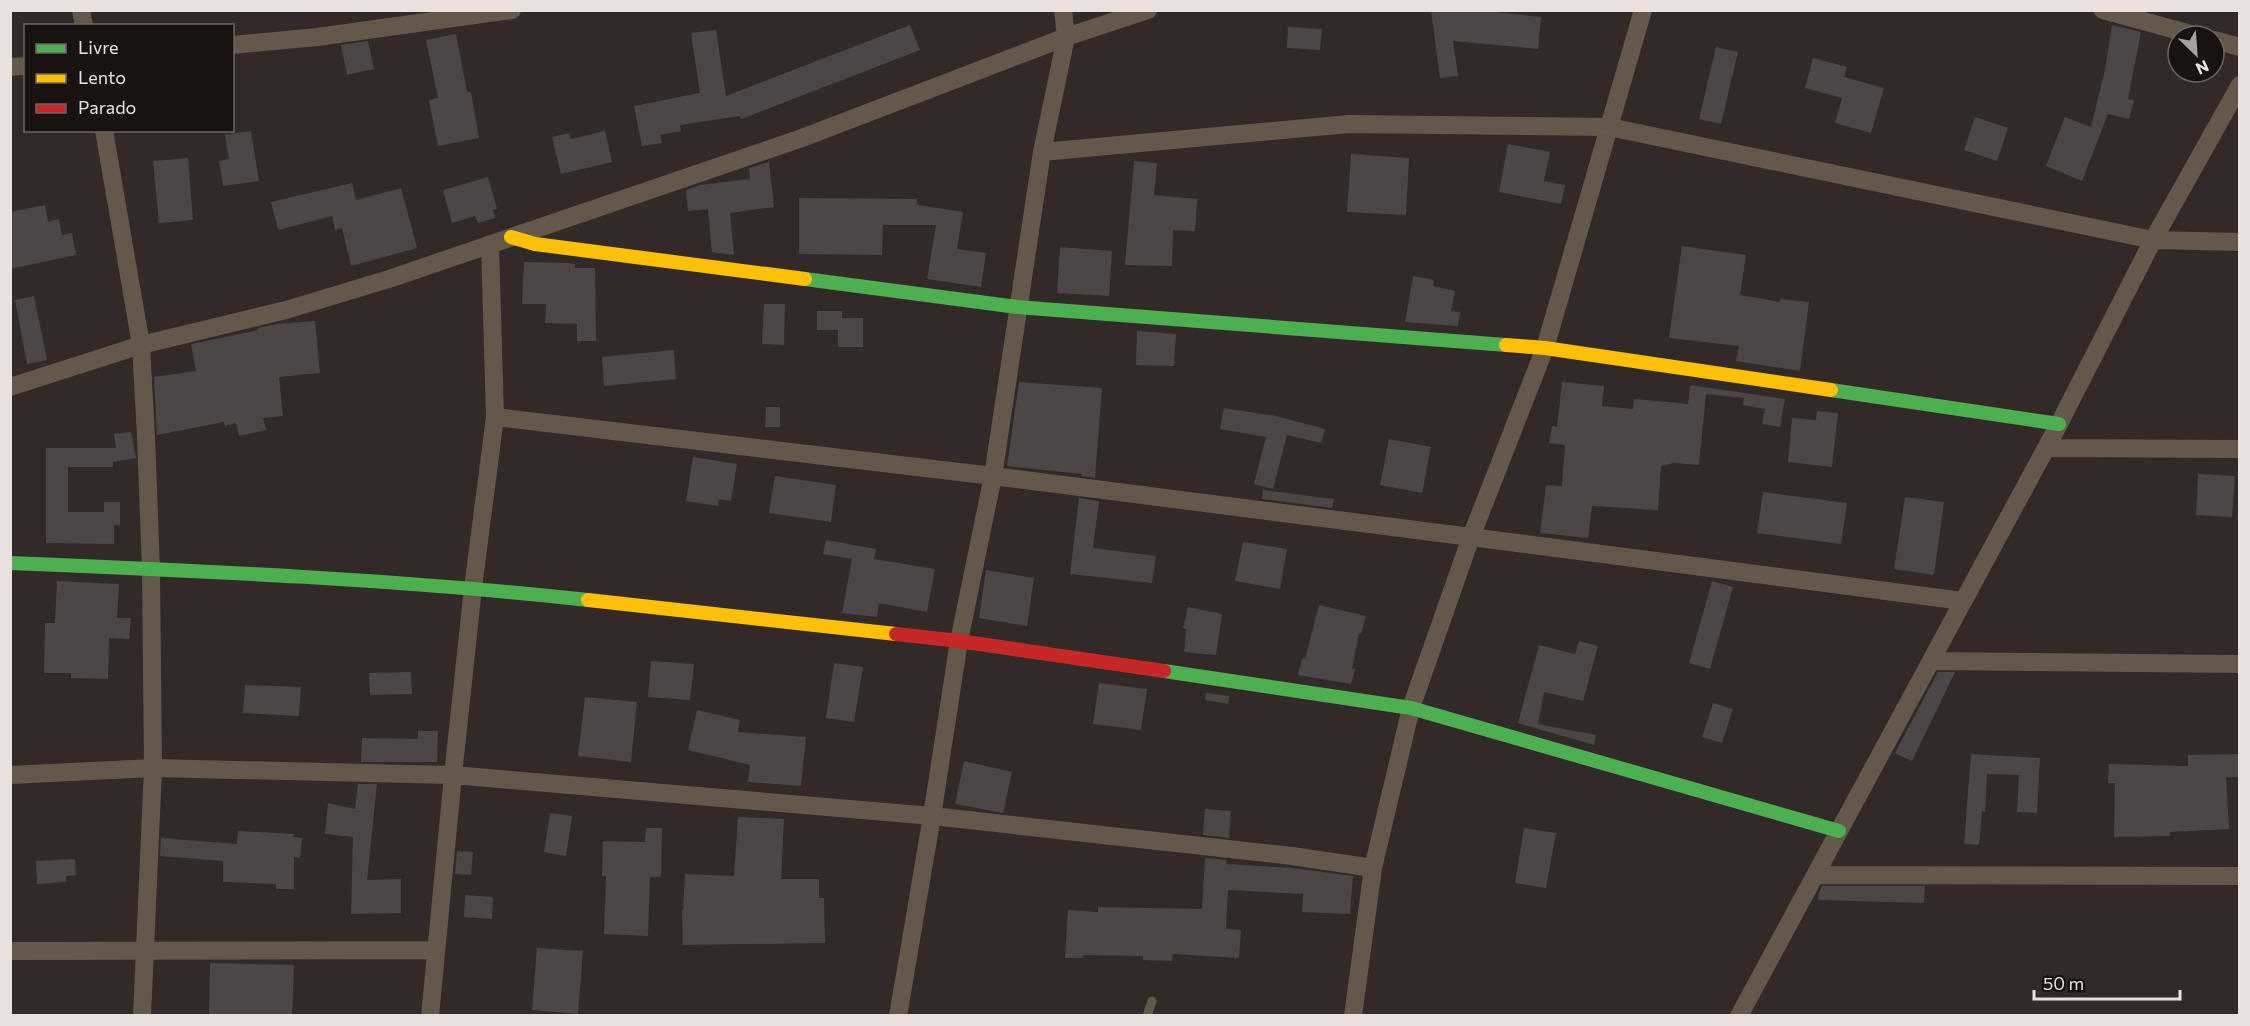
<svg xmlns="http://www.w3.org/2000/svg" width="2250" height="1026" font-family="Commissioner,sans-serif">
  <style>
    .building { fill: #4c4647 }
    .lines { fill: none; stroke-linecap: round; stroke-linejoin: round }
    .lane { stroke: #63584a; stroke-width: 9 }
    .street { stroke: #63584a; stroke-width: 18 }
    .fast { stroke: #4caf50; stroke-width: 14 }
    .slow { stroke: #ffc107; stroke-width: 14 }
    .jam { stroke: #c62828; stroke-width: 14 }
  </style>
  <rect width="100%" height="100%" fill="#312a28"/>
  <path class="building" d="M1431 10H1495V12L1541 17 1538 49 1453 41 1458 76 1440 78Z
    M910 25 920 50 741 119 740 116 680 125 681 131 660 135 662 143 642 146 634 106 700 93 691 33 716 30 726 96Z
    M2112 25 2141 32 2128 99 2134 100 2129 119 2108 114 2082 181 2046 166 2065 117 2091 127 2105 69Z
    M1288 27 1322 29 1320 50 1287 48Z
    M456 34 467 92H471L479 138 438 146 429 100 438 98 426 40Z
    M368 41 374 69 347 75 341 45Z
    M1716 47 1738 52 1721 124 1699 119Z
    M1813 58 1847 67 1844 77 1884 88 1871 133 1835 123 1842 98 1805 88Z
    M1975 117 2008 128 1997 161 1964 150Z
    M251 131 259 181 223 186 219 161 229 159 225 135Z
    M605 131 612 162 561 174 552 137 569 133 571 139Z
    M1508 144 1550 152 1544 181 1565 185 1561 204 1499 192Z
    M1351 154 1409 158 1406 215 1347 212Z
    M188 158 193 220 159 223 153 161Z
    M1134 161 1157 163 1154 195 1197 199 1195 231 1173 230 1172 266 1125 265Z
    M769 162 774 207 730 213 734 255 712 252 708 209 688 211 686 190 700 185 750 179 749 168Z
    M488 177 497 209 493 210 495 218 478 223 475 216 452 223 443 190Z
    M352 183 356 200 401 188 417 248 351 266 342 228 335 230 332 216 278 230 271 202Z
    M799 198 917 199V205L963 212 957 249 986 253 981 287 927 279 936 225H883L882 255 799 254Z
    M45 205 48 222 59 219 62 235 72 233 76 255 10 269V212Z
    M1682 246 1746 255 1740 295 1780 302V299L1809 302 1800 371 1736 361 1739 346 1669 338Z
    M1060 247 1112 251 1109 296 1057 293Z
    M524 262 567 263 575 264V268H595L596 341H577V324L545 323 546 304H522Z
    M1413 276 1434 280 1433 286 1455 291 1451 311 1460 312 1458 326 1405 322Z
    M34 296 47 360 27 364 15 300Z
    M764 304H785L784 345 762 344Z
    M817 311H842V318H863V347H838V330H817Z
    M315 321 320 373 279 377 283 416 263 418 266 430 239 436 236 423 225 426 224 422 157 435 154 377 196 371 191 344 258 330V328L277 324Z
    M1137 331 1176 334 1174 366 1136 365Z
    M674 350 676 379 604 386 602 357Z
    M1019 382 1102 388 1095 478 1082 476V474L1007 466Z
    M1562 382 1604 386 1602 406 1633 409 1634 399 1688 404 1690 385 1785 399 1780 427 1762 424 1765 409 1743 405 1744 398 1706 394 1699 465 1674 463 1661 466 1658 510 1592 506 1588 538 1540 533 1546 485 1562 486 1565 445 1549 443 1552 426 1557 427Z
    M766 407H780V427H765Z
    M1224 408 1276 416 1325 429 1321 443 1287 435 1273 489 1254 484 1266 437 1220 429Z
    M1817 411 1838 413 1832 467 1788 462 1792 418 1816 420Z
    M131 432 136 458 113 462V467H68V512H104V502H120V525H114V544L46 543V448H116L114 434Z
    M1389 439 1431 447 1422 493 1380 485Z
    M693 457 737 464 731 501 719 499 718 506 686 501Z
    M2198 474 2235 476 2232 517 2196 515Z
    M775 476 836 485 831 522 769 513Z
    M1263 490 1334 499 1332 508 1262 499Z
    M1763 492 1847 503 1841 544 1757 533Z
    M1905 497 1944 502 1934 575 1894 569Z
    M1079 498 1099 501 1093 548 1156 556 1152 583 1070 574Z
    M826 540 876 549 874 559 935 569 927 612 879 603 877 617 842 613 852 559 823 554Z
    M1243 542 1287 549 1280 589 1235 581Z
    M986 570 1034 578 1027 626 979 618Z
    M57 581 119 584 117 618H131L129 639 109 638 108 679 71 678V673H44L45 623H55Z
    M1712 581 1733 587 1710 669 1689 663Z
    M1319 605 1366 616 1361 634 1359 633 1352 669H1355L1351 684 1298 675 1302 658 1305 659Z
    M1188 607 1222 614 1216 655 1184 652 1186 629 1183 628Z
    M1579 641 1598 646 1583 701 1544 692 1538 724 1596 735 1594 745 1518 723 1539 645 1575 654Z
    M651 661 694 664 690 700 648 697Z
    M834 663 863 667 854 722 826 718Z
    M411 672 412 694 370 695 369 673Z
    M1938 672H1955L1912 761 1895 753Z
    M1099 683 1147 689 1141 730 1093 724Z
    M245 685 301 687 299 716 243 713Z
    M1206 693 1229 696 1228 704 1205 700Z
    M585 697 637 702 631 762 578 756Z
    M1713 703 1733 709 1722 743 1702 737Z
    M697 710 740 720 738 732 806 737 801 786 748 782 750 765 688 750Z
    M418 731H438L437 762H361L362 738 418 739Z
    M1971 754 2040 758 2037 813 2017 812 2019 775 1987 774 1985 812 1982 811 1979 845 1964 844Z
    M2240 754V777H2226L2229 829 2170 832V836L2114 837 2115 783H2108L2109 764 2188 766V755Z
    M964 761 1012 772 1003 813 955 804Z
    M358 784H377L367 880 401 879V913L351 914 353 837 325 834 328 803 355 809Z
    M1205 809 1231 811 1229 838 1203 835Z
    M550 813 572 816 566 856 544 852Z
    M738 817 784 819 781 879H819V898H824L825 943 683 945 682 910H683L685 874 734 876Z
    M646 828H662L661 877H650L648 936 604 934 606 876H602L603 841 645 842Z
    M1524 828 1556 833 1546 888 1515 883Z
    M238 831 294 834 293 837 302 838 300 858 294 857V889H276V884L223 882V861L160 856 161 838 237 844Z
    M457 851 473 852 471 875 455 874Z
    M1205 858 1227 860 1226 864 1293 868 1353 876 1350 914 1302 912 1303 894 1228 890 1226 929 1241 930 1239 958 1173 954 1172 961 1143 960V956L1083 955 1082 958H1065L1068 910 1098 912V907L1202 909Z
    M75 859 76 875 66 876V882L37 884 36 861Z
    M1822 886H1925L1924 903 1818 900 1819 893Z
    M465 895 493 897 492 919 464 917Z
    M537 948 583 951 578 1014 532 1010Z
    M210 963 294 965 292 1016H209Z"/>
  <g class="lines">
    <path class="lane" d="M1147 1016 1152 1001"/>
    <path class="street" d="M81 10 84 26
      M1643 10 1545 348 1471 537 1963 601
      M2103 10 2198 36
      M2214 40 2240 47
      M232 45 317 37 512 10
      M10 67 26 66
      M104 130 141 345 146 437 151 569 153 768 142 1016
      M1042 152 1349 124 1609 127 2153 240 2240 242
      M10 387 141 345 286 310 389 279 802 138 1066 37 1148 10
      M495 417 993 476 1471 537 1411 708 1373 868 1353 1016
      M2046 448 2240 449
      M1931 661 2240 664
      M10 775 153 768 453 775 932 816 1292 856 1373 868
      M1817 875 2240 876
      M10 951 435 950
      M430 1016 453 775 473 588 495 417 490 244
      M898 1016 932 816 959 641 993 476 1042 152 1066 37 1063 10
      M1739 1016 2059 424 2153 240 2240 85"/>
    <path class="fast" d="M805 279 1017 307 1506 345
      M1831 390 2059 424
      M10 563C203 571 396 579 588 600
      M1164 671 1411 708 1839 831"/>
    <path class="slow" d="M511 237 535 244 805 279
      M1506 345 1545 348 1831 390
      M588 600 896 634"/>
    <path class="jam" d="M896 634 959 641 1164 671"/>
  </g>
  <rect width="2250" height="1026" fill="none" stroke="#e9e1de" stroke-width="24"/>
  <rect x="24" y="24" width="210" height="108" fill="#181311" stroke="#6c6563" stroke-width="1.5"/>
  <rect x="36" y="44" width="30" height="9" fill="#4caf50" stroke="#6c6563" stroke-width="1.5"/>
  <text x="78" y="54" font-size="18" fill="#e9e1de">Livre</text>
  <rect x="36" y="74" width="30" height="9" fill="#ffc107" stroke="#6c6563" stroke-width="1.5"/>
  <text x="78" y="84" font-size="18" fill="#e9e1de">Lento</text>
  <rect x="36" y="104" width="30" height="9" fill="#c62828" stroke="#6c6563" stroke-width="1.5"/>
  <text x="78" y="114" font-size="18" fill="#e9e1de">Parado</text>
  <g transform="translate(2196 54) rotate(155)"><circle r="28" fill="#181311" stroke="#6c6563" stroke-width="1.5"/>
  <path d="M0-4.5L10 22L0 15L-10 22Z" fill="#a9a19e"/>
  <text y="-9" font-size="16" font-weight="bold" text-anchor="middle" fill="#e9e1de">N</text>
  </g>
  <path d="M2034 990v9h146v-9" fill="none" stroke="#e9e1de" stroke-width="3"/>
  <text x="2043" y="990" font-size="18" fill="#e9e1de" stroke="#181311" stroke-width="4.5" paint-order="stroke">50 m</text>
</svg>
